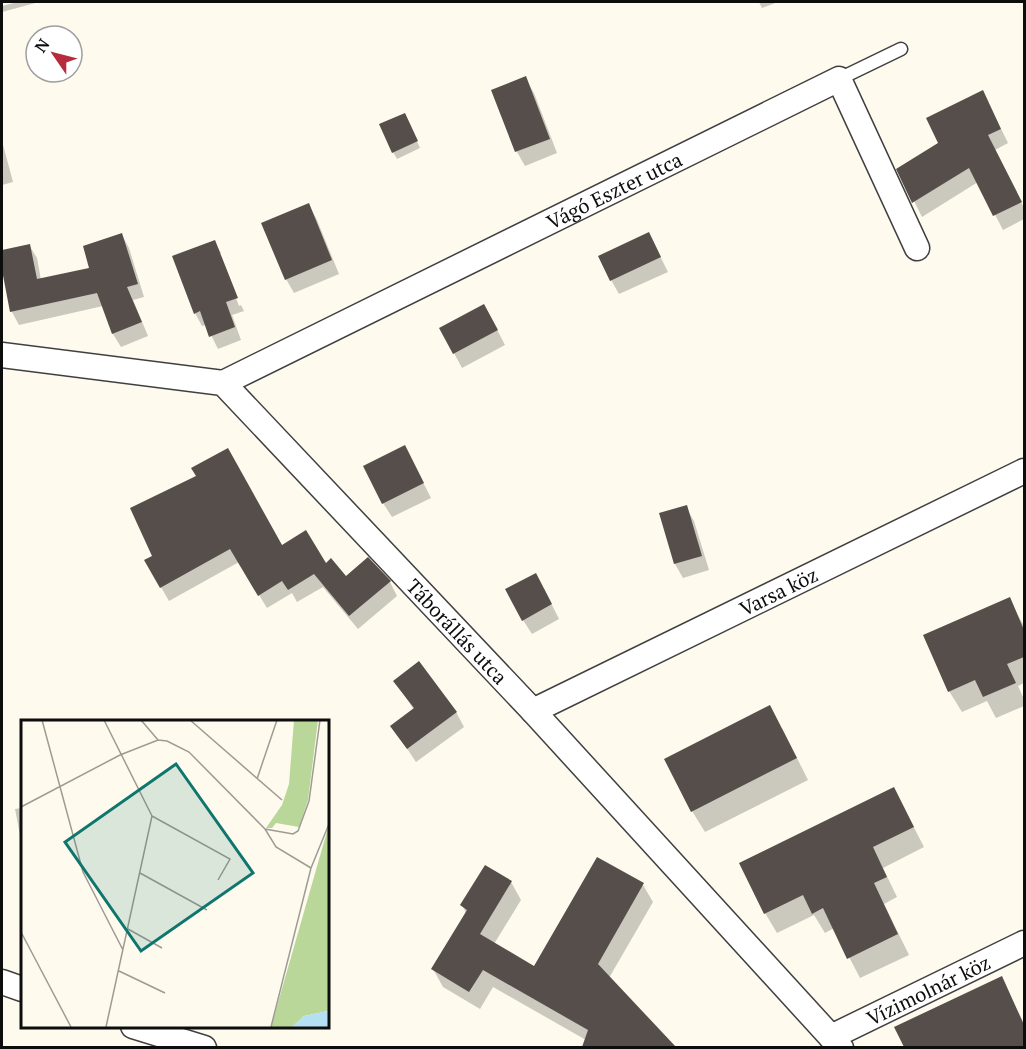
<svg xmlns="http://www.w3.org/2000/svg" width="1026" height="1049" font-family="'PT Serif',serif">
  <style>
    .shadow { fill: #0003 }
    .building { fill: #554e4a }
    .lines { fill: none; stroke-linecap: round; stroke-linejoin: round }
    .service-casing { stroke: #404040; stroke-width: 15 }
    .minor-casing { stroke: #404040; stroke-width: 27 }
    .service { stroke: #fff; stroke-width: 12 }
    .minor { stroke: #fff; stroke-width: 24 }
    .labels { text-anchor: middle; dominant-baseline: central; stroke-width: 6; stroke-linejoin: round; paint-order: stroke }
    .street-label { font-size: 20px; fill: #0d0d0d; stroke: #fff }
    .inset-road { fill: none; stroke: #9e9b94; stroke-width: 1.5 }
    .view { fill: #0f766e; fill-opacity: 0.15; stroke: #0f766e; stroke-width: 3 }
    .inset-edge { fill: none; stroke: #0d0d0d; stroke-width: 3 }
  </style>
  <rect width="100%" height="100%" fill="#fefaee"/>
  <path class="shadow" d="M18 2H39L2 12V6Z
    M759 2H778L762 8Z
    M525 78 534 93 557 153 525 166 517 152 493 91Z
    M990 106 1008 143 995 150 1024 208V219L1003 230 978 182 922 217 898 169 940 143Z
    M408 121 420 148 397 159 393 152Z
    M2 141 13 182 2 185Z
    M309 205 317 220 339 274 294 293 286 279Z
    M122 235 129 248 144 297 133 300 148 336 121 347 113 334 103 306 19 325 12 312 2 263V251L29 245 37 258 41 280 91 269Z
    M215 242 221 253H219L239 306 241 305 244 311 232 315 241 340 218 349 206 325 202 326 195 313Z
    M656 248 668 272 619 294 611 280Z
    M492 320 505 345 462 368 454 353Z
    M405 447 431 498 392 517 383 503Z
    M686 507 694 521 709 570 683 578 675 564 660 514Z
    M132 509 281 547 325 565 346 578 390 582 397 596 358 629 323 587 297 602 292 593 267 608 239 562 169 601 146 561 154 556Z
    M544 589 559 619 532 634 523 620Z
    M1009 599 1024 626V683L1018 686 1024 699V706L996 718 987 701 962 712 949 691Z
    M395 681 456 712 464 727 416 762 392 726 414 710Z
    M782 728 808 780 705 832 692 811Z
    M894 789 924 847 883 868 897 897 884 904 909 955 860 978 834 928 825 933 814 915 777 933 765 913Z
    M22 808V845L15 809Z
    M511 882 521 900 494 944 535 968 643 885 653 902 609 978 674 1048H584L586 1040 493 987 480 1009 443 987 433 969 466 913 462 905Z
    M1001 978 1024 1023V1048H906L896 1028Z"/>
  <path class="building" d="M526 76 550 139 515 152 491 90Z
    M983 90 1001 129 988 135 1022 202 993 216 969 168 912 203 896 169 938 143 926 118Z
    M405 113 418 141 392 153 379 124Z
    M309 203 332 260 285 280 261 223Z
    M649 232 661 257 610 281 598 256Z
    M122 233 138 284 127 287 142 322 112 334 97 293 10 312 2 270V250L30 244 37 279 89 268 83 246Z
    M215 240 238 298 226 302 235 327 209 337 200 311 194 314 172 256Z
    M484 304 498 330 453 354 439 328Z
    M405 445 424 483 382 504 363 466Z
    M228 448 282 545 306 530 326 563 331 558 346 576 368 557 391 581 349 616 314 574 288 590 282 581 258 596 230 549 160 588 144 560 152 556 130 508 196 476 191 468Z
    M687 505 702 556 674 564 659 513Z
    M536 573 552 604 522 621 505 589Z
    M1010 597 1024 630V657L1007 664 1016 683 983 697 975 680 948 692 923 635Z
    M419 661 457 712 407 749 390 726 414 708 393 681Z
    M770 705 797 758 691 812 664 759Z
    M894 787 914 827 873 847 887 877 874 883 898 934 847 959 823 908 812 914 803 895 764 914 739 863Z
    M597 857 644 883 598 964 676 1047H582L588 1030 483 970 469 992 431 969 467 910 460 905 485 865 512 881 480 934 534 966Z
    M1002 976 1024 1025V1047H904L894 1027Z"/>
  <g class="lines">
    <defs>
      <path id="service" d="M839 79 901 49"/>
      <g id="minor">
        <path id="s1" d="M2 355 223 383 533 711 841 1048"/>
        <path id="s2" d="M223 383 839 79 917 248"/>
        <path id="s3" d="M533 711 1024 471"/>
        <path d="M2 982 22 989"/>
        <path d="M133 1026 204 1048"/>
        <path id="s4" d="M831 1037 1024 943"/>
      </g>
    </defs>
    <use href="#service" class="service-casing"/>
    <use href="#minor" class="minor-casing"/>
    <use href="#service" class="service"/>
    <use href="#minor" class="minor"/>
  </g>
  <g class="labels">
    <g class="street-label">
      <text stroke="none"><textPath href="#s2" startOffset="436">Vágó Eszter utca</textPath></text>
      <text stroke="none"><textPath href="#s3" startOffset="273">Varsa köz</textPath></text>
      <text stroke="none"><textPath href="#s1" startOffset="564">Táborállás utca</textPath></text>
      <text stroke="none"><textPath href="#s4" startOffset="108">Vízimolnár köz</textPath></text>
    </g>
  </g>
  <g transform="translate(21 720)">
    <rect width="308" height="308" fill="#fefaee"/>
    <path d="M273 0H297L287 80 278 107 255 103 251 108H245L261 85 268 64ZM307 108V291L283 296 271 307H250Z" fill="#bad79a"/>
    <path d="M307 291V307H271L283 296Z" fill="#b5e0f3"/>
    <path class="inset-road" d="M21 0 62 152 102 230M83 0 131 96 85 307M120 0 137 20M169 0 261 80M236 59 256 0M0 87 99 35 137 20 146 21 168 32 244 109 255 127 290 148M131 96 209 139 197 160M244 109 272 114 277 111 288 81 299 0M119 153 186 190M107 209 141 228M0 212 50 307M98 251 144 273M250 307 290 148 308 104"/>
    <path class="view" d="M155 44 232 153 120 231 44 122Z"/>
    <rect width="308" height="308" class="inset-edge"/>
  </g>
  <rect width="1026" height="1049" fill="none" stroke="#0d0d0d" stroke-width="6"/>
  <g transform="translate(54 54) rotate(305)"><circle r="28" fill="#ffffff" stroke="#9e9e9e" stroke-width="1.5"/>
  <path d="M0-4.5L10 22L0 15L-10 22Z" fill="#b72c3c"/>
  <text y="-9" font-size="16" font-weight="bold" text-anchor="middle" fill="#0d0d0d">N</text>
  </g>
</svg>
